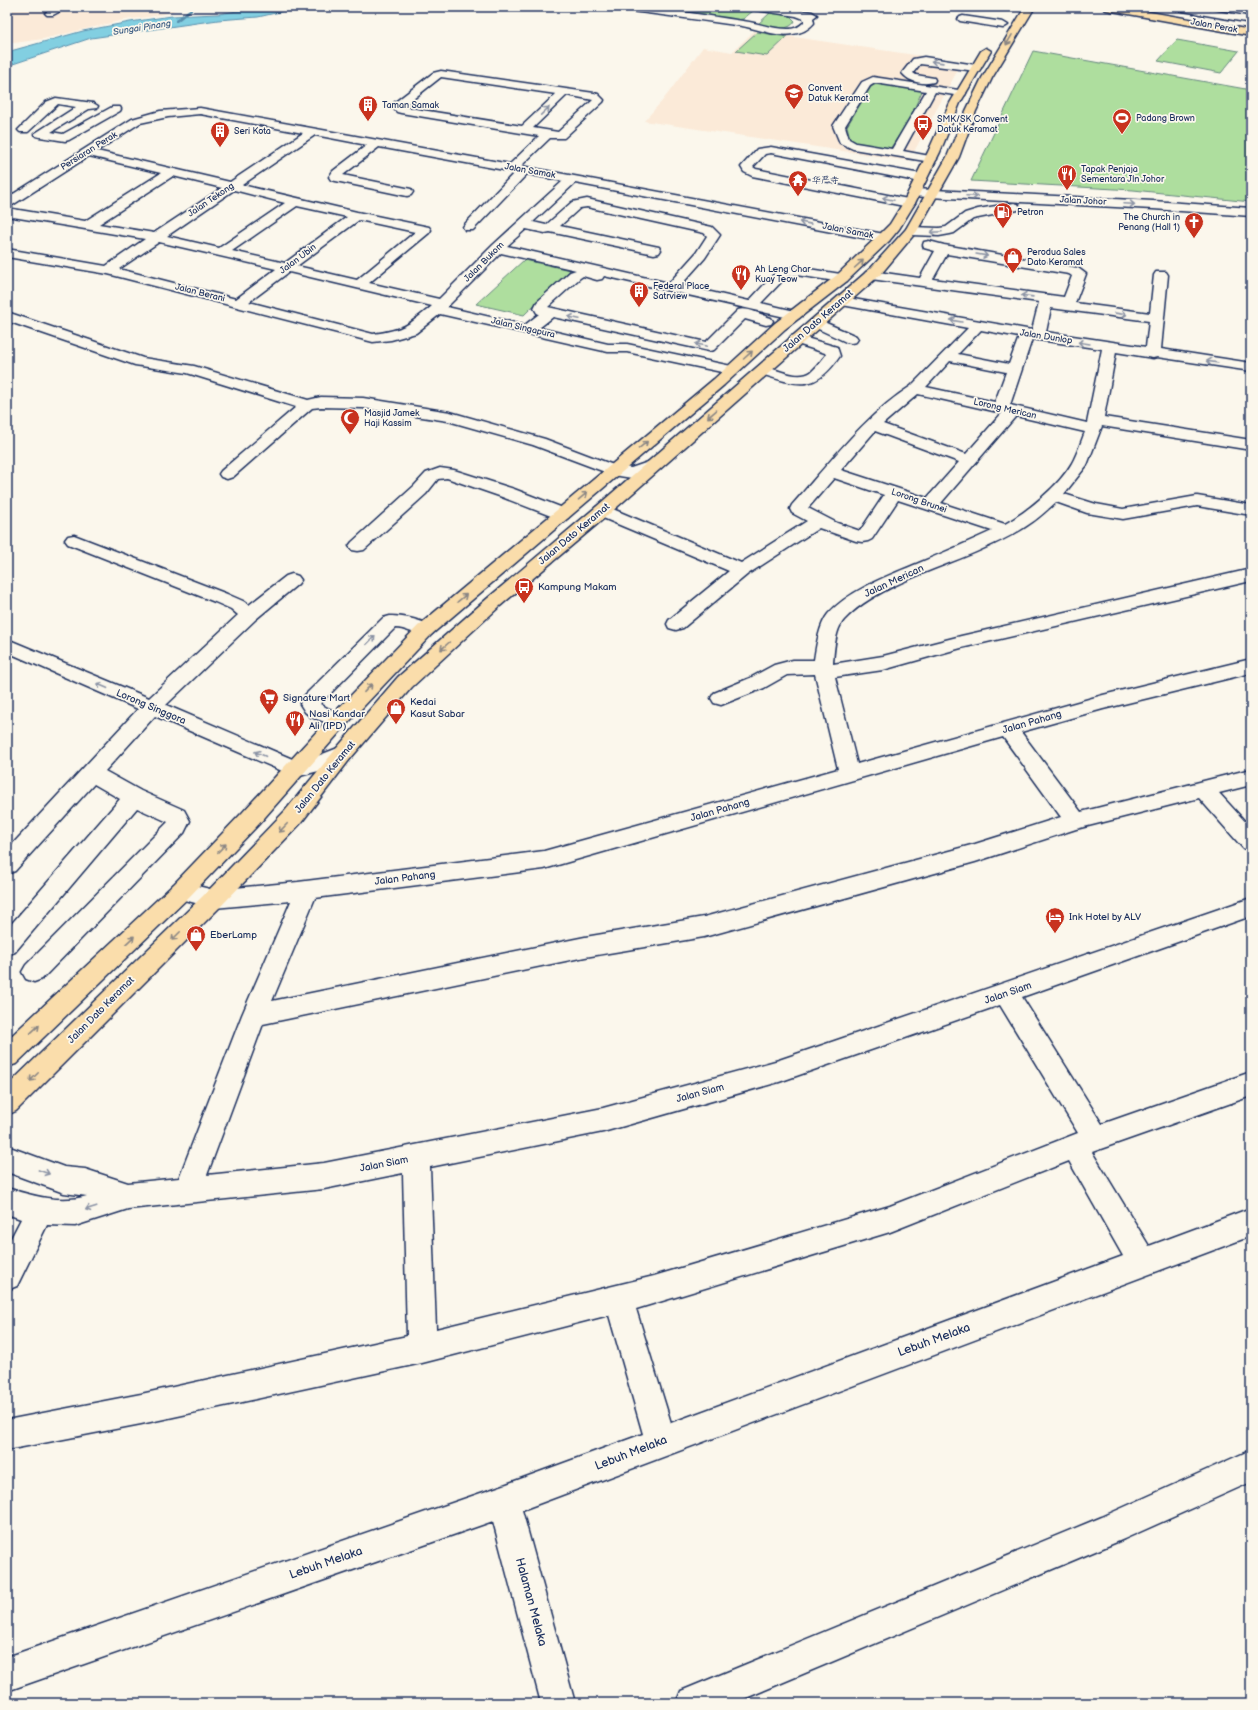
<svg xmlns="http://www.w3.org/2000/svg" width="1258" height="1710" font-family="'Balsamiq Sans','LXGW WenKai TC',sans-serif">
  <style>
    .built { fill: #fbead8 }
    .green { fill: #aede9e; stroke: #64867e }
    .water { fill: #82cfe1; stroke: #598fad }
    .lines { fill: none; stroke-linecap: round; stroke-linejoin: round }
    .stream { fill: #598fad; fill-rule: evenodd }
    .minor-casing { stroke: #1b2f5e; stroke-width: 3 }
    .major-casing { stroke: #1b2f5e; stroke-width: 3 }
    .minor { fill: #fbf7ec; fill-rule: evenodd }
    .major { fill: #faddab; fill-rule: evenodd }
    .oneway { stroke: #8a8684 }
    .oneway2 { stroke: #8b93a5 }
    .labels { text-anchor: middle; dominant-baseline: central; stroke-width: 3.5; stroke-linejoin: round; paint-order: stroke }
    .far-street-label { font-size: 9px; fill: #1b2f5e; stroke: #fbf7ec }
    .far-water-label { font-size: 9px; font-style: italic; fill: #35577f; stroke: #fbf7ec }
    .far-poi-label { font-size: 9px; fill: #1b2f5e; stroke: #fbf7ec; text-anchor: start }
    .street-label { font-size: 10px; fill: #1b2f5e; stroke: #fbf7ec }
    .poi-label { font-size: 10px; fill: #1b2f5e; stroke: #fbf7ec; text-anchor: start }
    .near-street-label { font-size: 12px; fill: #1b2f5e; stroke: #fbf7ec }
  </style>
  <rect width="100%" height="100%" fill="#fbf7ec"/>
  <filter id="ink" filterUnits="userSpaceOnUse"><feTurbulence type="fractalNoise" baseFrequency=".025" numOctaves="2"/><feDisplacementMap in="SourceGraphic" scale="8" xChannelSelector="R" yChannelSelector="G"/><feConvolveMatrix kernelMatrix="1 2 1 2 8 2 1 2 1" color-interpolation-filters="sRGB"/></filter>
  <g filter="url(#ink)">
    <path class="built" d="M7 7H180L169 13 149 17 124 20 43 39 7 44Z
      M754 31 962 62 909 161 644 121 663 100 703 47 732 52Z"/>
    <path class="green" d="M643 7H740L749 8 753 11 743 19 736 20Z
      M771 12 789 15 795 21C789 33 767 27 757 25Z
      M757 32 787 37 767 56 736 51Z
      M1177 40 1239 51 1221 73 1158 61Z
      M1033 51 1251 90V202L1133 190 971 181Z
      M876 84 923 89 909 120 890 149 854 143 850 138 847 126 871 87Z
      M524 260 570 270 524 315 476 304Z"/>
    <path class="water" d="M264 7H302L258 17 218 20 91 38 7 66V52L83 31 130 22 172 16 218 14Z"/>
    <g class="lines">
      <path class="stream" d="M192 7H196L177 22H175V20Z"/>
      <defs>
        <path id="minor" d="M55 7H68L53 15H47L45 13Z
          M618 7C660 7 702 15 743 21 758 23 772 29 788 29 795 29 799 27 804 22V19L796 16 756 10 751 7H776L812 12 817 15 813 18 814 23C808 30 801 33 793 34 775 37 759 29 742 26 702 20 663 15 623 10Z
          M1172 7H1193L1251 17V23L1177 10Z
          M963 16 1003 22 1008 25 1003 28 960 21 958 19 960 17Z
          M924 57 976 65 981 68 976 71 920 64 913 73 916 75 934 78 935 80 934 82C923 85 909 82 902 73L913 59Z
          M441 71 594 93 598 94 604 100 603 102 564 138H550L521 166 884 234 889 235 890 238 889 241 884 242 575 183 533 222 546 225 572 202 587 199 712 227 720 235 705 258 681 285 749 301 778 270 796 267 847 275 849 278 847 281 842 282 796 275 787 276 761 303 799 312 801 315 799 318 794 319 604 276 602 279 597 280 583 276 580 278 548 307 706 342 738 310C748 307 761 315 771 318L773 321 771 324 766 325 745 319 714 350 709 351 553 317 539 328 608 344H627L736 367 738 370 736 373 731 374 627 352H608L440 314 416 333 391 340 373 342 108 274 7 257V249L106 266 145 239 7 216V208L85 221 161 173 89 156 11 206 7 207V198L132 119 160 111 200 108 510 164 539 136 401 113 397 112 393 108 394 103 433 73ZM441 77 556 94 522 126 403 107ZM567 95 593 100 558 132 533 128ZM200 114 303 133 230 182 97 151 140 123 168 117ZM315 135 367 145 333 171 329 177 331 180 407 196 411 195 413 192 411 189 343 175 379 147 515 172 465 224 463 227 465 230H473L527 174 563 181 493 245 439 299 369 283 429 233 431 230 429 227 357 212 242 185ZM173 176 222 188 154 233 99 224ZM234 190 285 203 219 248 167 236ZM297 206 347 217 285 263 232 251ZM587 207 704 233 707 236 696 253 669 283 507 246 526 229 545 233 550 232 654 254 659 253 661 250 659 247 654 246 560 226 580 208ZM359 220 415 232 357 280 297 266ZM159 242 276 269 236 299 119 269ZM501 253 576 270 570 272 537 302 534 308 537 313 539 314 525 325 447 307ZM289 272 432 306C409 325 404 330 373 334L249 302Z
          M873 77 965 91 966 93 965 95 961 96 935 92 903 151 935 157 937 159 935 161 931 162 853 149 840 143 833 126 862 82ZM875 83 926 91 892 149 856 143 849 139 845 126 870 86Z
          M56 98 93 103 98 106 97 108 89 109 51 132 63 134 112 107H120L121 109 120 111 69 140 65 141 40 137 36 136 34 134 76 107 58 104 28 132H20L18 130 46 102Z
          M771 147 921 174 925 175 927 178 925 181 921 182 771 153 765 154 753 167 756 169 913 200 915 203 913 206 909 207 752 176 744 172 741 167 757 149Z
          M914 189 1153 201 1251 208V216L1153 209 910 196 908 193 910 190Z
          M1014 203 1018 204 1020 207 1018 210 973 219 954 233 950 234 939 236 911 235 907 234 905 231 907 228 911 227 939 228 946 227 965 213 978 209Z
          M929 241 944 245 1078 268 1086 274 1075 303 1150 313 1154 275 1156 272H1166L1168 275 1161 349 1251 363V371L1157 357 1153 358 1116 352 1104 417 1251 440V450L1102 426 1087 465 1064 494 1096 504 1123 509 1197 496 1251 505V515L1197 506 1123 519 1087 513 1056 502C1047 510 1038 519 1028 525 1012 536 994 544 976 552 937 569 873 588 844 620 835 630 834 651 833 664L883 656 961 636 1251 569V581L961 648 883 670 835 677 857 764 1103 695 1251 659V673L1103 709 1021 732 1081 812 1251 769V785L1219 793 1251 828V851L1243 848 1199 798 1076 829 975 862 704 937 585 957 263 1024 207 1175 324 1163 603 1108 779 1060 1251 898V916L1022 997 1102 1124 1251 1072V1096L1092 1152 1149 1246 1251 1208V1236L522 1510 575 1703H541L493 1521 7 1691V1657L504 1485 643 1434 609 1315 422 1363 141 1424 7 1450V1420L141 1394 407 1336 403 1173 324 1189 128 1209 75 1226 47 1225 17 1286 7 1290V1246L21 1219 7 1214V1188C33 1196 60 1204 87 1196L64 1193 7 1172V1146L64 1167 85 1169 128 1183 179 1178 242 1015 291 901 214 908 173 897 170 891 173 885 181 882 214 890 298 882 544 851 838 769 815 674 787 675 764 688 721 705 714 703 711 698 714 693 750 678 774 665 793 660H814C816 647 819 625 828 614 849 590 890 575 919 563 943 553 968 542 992 531L898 500 872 539 868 541 862 542 856 541 819 528 748 574 683 628 676 630 669 628 667 624 669 620 729 571 596 515 594 511 596 507 602 506 608 507 741 563 807 521 792 513 790 509 792 505C828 465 865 415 911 386L968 328 842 305 837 304 835 301 837 298 842 297 1032 330 1039 302 871 279 866 278 864 275 866 272 871 271 920 278 935 251 924 248 923 245 924 242ZM947 254 1069 274 1072 276 1064 297 933 279ZM1051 308 1149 321 1146 347 1046 332ZM981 330 1019 337 1009 364 958 354ZM1032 339 1102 349 1087 423 1010 405ZM950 361 1006 372 995 402 926 387ZM918 394 1002 413 966 454 883 424ZM1016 416 1085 432C1081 442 1077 454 1072 463 1059 486 1028 511 1005 524L941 503ZM875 431 959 462 927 498 841 470ZM834 478 884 495 860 531 837 523 808 508ZM1003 737 1061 817 975 844 704 917 585 937 272 1001 315 898 544 869ZM1000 1005 1078 1133 890 1206 654 1276 436 1329 430 1167 603 1132 779 1082ZM1069 1161 1123 1256 671 1423 636 1309 890 1232Z
          M7 312 143 358 194 366 308 400 321 397 363 398 450 412 545 439 616 466 631 468 654 460 660 462 662 465 660 468 632 478 613 475 533 445 448 421 363 408 321 407 312 408 233 477 227 479 221 477 219 474 221 471 296 407 187 373 135 365 7 321Z
          M817 319 856 336 858 339 856 342 851 343 846 342 812 326 810 323 812 320Z
          M796 335 837 347 840 356C814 394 797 385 758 373L756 370 758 367 763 366C777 369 798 381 811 372 817 367 821 361 826 355L825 353 791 342 789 339 791 336Z
          M440 468 454 470 514 489 568 510 570 514 568 518 562 519 556 518 502 497 447 478 438 479 426 494 364 550 358 551 352 550 349 546 352 542 414 486 426 473Z
          M74 535 227 594 243 601 249 605 286 576 292 574 298 576 301 580 298 584 256 619 166 705 297 761 315 757 343 746 350 749 353 754 350 759 326 769 296 777 155 716 105 771 141 791 184 810 190 821 184 833 42 979 34 982 26 979 22 972 26 965 168 822 137 808 15 952 7 955V929L120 799 94 784 15 871 7 874V850L138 709 7 652V639L149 698 238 615 231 609 215 602 68 544 65 540 68 536Z
          M390 616C401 616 428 620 434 630L432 634C419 638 408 628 395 628L320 704 329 709 346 715 349 720 346 725 339 727 311 717 305 712 300 704 305 695 383 618Z
          M1251 1450V1482L1124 1539 734 1703H676L681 1691 1102 1517Z"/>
        <path id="major" d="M1025 7H1035L992 78 976 111 959 157 917 231 881 274 608 515 500 606 412 687 350 759 301 823 222 905 16 1111 7 1115V1086L206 893 285 811 336 749 398 677 488 598 596 507 871 268 906 229 947 157 966 111 982 78Z
          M1101 7H1122L1251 30V36L1106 10Z
          M986 48 991 51 960 103 940 152 915 203 899 229 889 241 847 281 785 329 724 385 432 634 346 725 258 825 189 897 16 1064 7 1067V1040L173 885 242 813 332 715 418 626 714 379 775 323 837 275 879 235 890 224 903 203 928 152 950 103 981 51Z"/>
      </defs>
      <use href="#minor" class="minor-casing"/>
      <use href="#major" class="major-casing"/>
      <use href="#minor" class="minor"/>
      <use href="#major" class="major"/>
    </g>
    <defs><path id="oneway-shaft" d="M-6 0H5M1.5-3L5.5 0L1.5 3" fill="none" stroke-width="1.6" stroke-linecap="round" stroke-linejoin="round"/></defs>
    <g class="oneway">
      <use href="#oneway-shaft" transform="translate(1009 40) rotate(120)"/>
      <use href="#oneway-shaft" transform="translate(859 264) rotate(-42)"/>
      <use href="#oneway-shaft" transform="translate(748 355) rotate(-42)"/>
      <use href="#oneway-shaft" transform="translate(712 414) rotate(139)"/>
      <use href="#oneway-shaft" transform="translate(643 445) rotate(-40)"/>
      <use href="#oneway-shaft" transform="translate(583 496) rotate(-40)"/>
      <use href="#oneway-shaft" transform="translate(462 598) rotate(-40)"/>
      <use href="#oneway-shaft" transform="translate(445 646) rotate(138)"/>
      <use href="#oneway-shaft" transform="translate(368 688) rotate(-47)"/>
      <use href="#oneway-shaft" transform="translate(283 828) rotate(134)"/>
      <use href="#oneway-shaft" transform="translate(222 848) rotate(-46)"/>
      <use href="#oneway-shaft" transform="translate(176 936) rotate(135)"/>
      <use href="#oneway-shaft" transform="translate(130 940) rotate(-43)"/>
      <use href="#oneway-shaft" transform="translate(35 1029) rotate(-43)"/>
      <use href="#oneway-shaft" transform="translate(34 1077) rotate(135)"/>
    </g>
    <g class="oneway2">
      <use href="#oneway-shaft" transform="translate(937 62) rotate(-172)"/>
      <use href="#oneway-shaft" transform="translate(545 111) rotate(-44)"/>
      <use href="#oneway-shaft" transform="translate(972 196) rotate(3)"/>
      <use href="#oneway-shaft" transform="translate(888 199) rotate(-168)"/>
      <use href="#oneway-shaft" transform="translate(1129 204) rotate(3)"/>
      <use href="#oneway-shaft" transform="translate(805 223) rotate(-169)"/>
      <use href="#oneway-shaft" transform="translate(936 232) rotate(177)"/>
      <use href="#oneway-shaft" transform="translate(982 255) rotate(10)"/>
      <use href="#oneway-shaft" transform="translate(1027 296) rotate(-172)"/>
      <use href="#oneway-shaft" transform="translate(1121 314) rotate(8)"/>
      <use href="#oneway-shaft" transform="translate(574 318) rotate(-168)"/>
      <use href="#oneway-shaft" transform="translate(956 321) rotate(-170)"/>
      <use href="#oneway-shaft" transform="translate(1084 343) rotate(-171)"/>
      <use href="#oneway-shaft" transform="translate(701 345) rotate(-169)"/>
      <use href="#oneway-shaft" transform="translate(1212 362) rotate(-172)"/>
      <use href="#oneway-shaft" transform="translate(371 640) rotate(-46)"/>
      <use href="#oneway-shaft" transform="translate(102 686) rotate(-157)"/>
      <use href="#oneway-shaft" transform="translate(260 754) rotate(-157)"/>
      <use href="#oneway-shaft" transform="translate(44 1172) rotate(20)"/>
      <use href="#oneway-shaft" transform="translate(91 1208) rotate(162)"/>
    </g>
  </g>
  <defs>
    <symbol id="school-pin" viewBox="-11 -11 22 30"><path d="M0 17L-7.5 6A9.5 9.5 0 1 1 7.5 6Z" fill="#c8321e" stroke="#fbf7ec"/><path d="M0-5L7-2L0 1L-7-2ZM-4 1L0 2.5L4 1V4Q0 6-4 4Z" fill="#fff"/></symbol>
    <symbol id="building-pin" viewBox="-11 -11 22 30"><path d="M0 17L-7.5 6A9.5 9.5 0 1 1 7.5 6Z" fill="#c8321e" stroke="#fbf7ec"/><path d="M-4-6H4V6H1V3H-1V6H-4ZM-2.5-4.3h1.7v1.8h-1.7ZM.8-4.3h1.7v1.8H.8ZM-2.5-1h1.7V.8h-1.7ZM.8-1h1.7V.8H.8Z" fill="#fff"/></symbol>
    <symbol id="stadium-pin" viewBox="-11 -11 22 30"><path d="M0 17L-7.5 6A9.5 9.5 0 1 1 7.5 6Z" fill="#c8321e" stroke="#fbf7ec"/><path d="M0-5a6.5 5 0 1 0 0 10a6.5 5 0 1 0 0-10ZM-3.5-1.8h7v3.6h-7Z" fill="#fff"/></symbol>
    <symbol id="bus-pin" viewBox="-11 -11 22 30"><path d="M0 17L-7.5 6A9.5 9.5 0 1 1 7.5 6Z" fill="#c8321e" stroke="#fbf7ec"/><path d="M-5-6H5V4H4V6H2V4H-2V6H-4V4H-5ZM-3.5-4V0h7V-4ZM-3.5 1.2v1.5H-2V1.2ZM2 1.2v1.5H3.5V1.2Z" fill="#fff"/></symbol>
    <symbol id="restaurant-pin" viewBox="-11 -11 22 30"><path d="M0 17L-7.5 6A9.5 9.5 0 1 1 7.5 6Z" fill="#c8321e" stroke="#fbf7ec"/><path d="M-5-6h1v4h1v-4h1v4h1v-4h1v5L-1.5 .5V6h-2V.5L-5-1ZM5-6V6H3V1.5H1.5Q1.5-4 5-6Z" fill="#fff"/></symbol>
    <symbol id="temple-pin" viewBox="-11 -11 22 30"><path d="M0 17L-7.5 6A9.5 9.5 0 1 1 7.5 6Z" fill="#c8321e" stroke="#fbf7ec"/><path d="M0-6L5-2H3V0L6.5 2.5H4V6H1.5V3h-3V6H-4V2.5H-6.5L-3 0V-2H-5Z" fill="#fff"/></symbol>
    <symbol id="fuel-pin" viewBox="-11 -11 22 30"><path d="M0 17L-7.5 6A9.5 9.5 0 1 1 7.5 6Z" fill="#c8321e" stroke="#fbf7ec"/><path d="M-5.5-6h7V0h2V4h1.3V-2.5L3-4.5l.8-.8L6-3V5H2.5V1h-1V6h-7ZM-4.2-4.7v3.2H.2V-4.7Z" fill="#fff"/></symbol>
    <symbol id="church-pin" viewBox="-11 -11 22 30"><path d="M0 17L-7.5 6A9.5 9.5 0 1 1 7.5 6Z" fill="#c8321e" stroke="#fbf7ec"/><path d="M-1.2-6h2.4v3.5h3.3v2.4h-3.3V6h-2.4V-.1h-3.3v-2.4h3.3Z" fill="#fff"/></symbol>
    <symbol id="shop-pin" viewBox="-11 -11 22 30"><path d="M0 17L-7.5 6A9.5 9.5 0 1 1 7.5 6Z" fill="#c8321e" stroke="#fbf7ec"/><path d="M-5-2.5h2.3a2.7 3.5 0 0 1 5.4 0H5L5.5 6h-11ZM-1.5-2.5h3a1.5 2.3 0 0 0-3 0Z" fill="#fff"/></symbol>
    <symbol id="mosque-pin" viewBox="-11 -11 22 30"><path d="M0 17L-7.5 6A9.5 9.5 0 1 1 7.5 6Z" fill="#c8321e" stroke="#fbf7ec"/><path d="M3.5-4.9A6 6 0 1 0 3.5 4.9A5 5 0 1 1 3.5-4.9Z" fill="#fff"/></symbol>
    <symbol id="supermarket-pin" viewBox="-11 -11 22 30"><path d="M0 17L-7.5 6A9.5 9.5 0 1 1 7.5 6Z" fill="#c8321e" stroke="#fbf7ec"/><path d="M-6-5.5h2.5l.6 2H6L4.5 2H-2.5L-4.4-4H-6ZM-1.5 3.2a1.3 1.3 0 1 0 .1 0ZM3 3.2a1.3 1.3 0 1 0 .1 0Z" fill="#fff"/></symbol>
    <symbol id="hotel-pin" viewBox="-11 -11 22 30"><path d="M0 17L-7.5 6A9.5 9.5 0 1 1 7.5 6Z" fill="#c8321e" stroke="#fbf7ec"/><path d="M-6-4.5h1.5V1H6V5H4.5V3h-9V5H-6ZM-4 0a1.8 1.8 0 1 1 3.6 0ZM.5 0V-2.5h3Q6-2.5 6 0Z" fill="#fff"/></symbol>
  </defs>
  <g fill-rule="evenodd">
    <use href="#school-pin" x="783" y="82" width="22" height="30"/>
    <use href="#building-pin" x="357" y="94" width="22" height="30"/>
    <use href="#stadium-pin" x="1111" y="107" width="22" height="30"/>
    <use href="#bus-pin" x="912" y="113" width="22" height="30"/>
    <use href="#building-pin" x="209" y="120" width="22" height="30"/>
    <use href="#restaurant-pin" x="1056" y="163" width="22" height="30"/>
    <use href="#temple-pin" x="787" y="169" width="22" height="30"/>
    <use href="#fuel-pin" x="992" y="201" width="22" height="30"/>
    <use href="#church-pin" x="1183" y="211" width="22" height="30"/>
    <use href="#shop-pin" x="1002" y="246" width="22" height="30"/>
    <use href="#restaurant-pin" x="730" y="263" width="22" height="30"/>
    <use href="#building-pin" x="628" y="280" width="22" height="30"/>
    <use href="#mosque-pin" x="339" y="407" width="22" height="30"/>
    <use href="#bus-pin" x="513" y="576" width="22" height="30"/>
    <use href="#supermarket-pin" x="258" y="687" width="22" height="30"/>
    <use href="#shop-pin" x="385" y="697" width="22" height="30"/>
    <use href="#restaurant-pin" x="284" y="709" width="22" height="30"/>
    <use href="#hotel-pin" x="1044" y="906" width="22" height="30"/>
    <use href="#shop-pin" x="185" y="924" width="22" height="30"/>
  </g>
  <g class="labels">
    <g class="far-street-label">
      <text transform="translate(1214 26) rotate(10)">Jalan Perak</text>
      <text transform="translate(89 151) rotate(-32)">Persiaran Perak</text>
      <text transform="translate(530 171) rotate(10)">Jalan Samak</text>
      <text transform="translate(211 200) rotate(-34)">Jalan Tekong</text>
      <text transform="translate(1083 201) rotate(3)">Jalan Johor</text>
      <text transform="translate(848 231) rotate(11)">Jalan Samak</text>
      <text transform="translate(298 259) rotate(-37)">Jalan Ubin</text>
      <text transform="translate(484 262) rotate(-45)">Jalan Bukom</text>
      <text transform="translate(200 293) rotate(14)">Jalan Berani</text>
      <text transform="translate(523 328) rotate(13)">Jalan Singapura</text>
      <text transform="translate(1046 337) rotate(9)">Jalan Dunlop</text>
      <text transform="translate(1005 409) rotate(13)">Lorong Merican</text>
      <text transform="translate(919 501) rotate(19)">Lorong Brunei</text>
    </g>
    <g class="far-water-label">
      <text transform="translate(142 28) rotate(-9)">Sungai Pinang</text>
    </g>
    <g class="far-poi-label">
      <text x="808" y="88">Convent<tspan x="808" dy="10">Datuk Keramat</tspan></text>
      <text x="382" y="105">Taman Samak</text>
      <text x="1136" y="118">Padang Brown</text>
      <text x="937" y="119">SMK/SK Convent<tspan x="937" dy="10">Datuk Keramat</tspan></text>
      <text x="234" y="131">Seri Kota</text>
      <text x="1081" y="169">Tapak Penjaja<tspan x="1081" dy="10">Sementara Jln Johor</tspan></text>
      <text x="812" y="180">华严寺</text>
      <text x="1017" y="212">Petron</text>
      <text x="1180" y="217" text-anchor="end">The Church in<tspan x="1180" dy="10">Penang (Hall 1)</tspan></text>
      <text x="1027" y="252">Perodua Sales<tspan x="1027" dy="10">Dato Keramat</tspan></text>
      <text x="755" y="269">Ah Leng Char<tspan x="755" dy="10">Kuay Teow</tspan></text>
      <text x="653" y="286">Federal Place<tspan x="653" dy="10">Satrview</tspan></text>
      <text x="364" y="413">Masjid Jamek<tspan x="364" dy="10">Haji Kassim</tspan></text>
    </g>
    <g class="street-label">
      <text transform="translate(818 321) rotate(-41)">Jalan Dato Keramat</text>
      <text transform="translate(574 534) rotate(-40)">Jalan Dato Keramat</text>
      <text transform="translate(894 581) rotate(-25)">Jalan Merican</text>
      <text transform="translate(151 707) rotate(23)">Lorong Singgora</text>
      <text transform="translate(1032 722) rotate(-16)">Jalan Pahang</text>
      <text transform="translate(325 777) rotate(-51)">Jalan Dato Keramat</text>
      <text transform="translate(720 810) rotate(-16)">Jalan Pahang</text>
      <text transform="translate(405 878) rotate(-7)">Jalan Pahang</text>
      <text transform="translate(1008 993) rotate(-19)">Jalan Siam</text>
      <text transform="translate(101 1010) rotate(-45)">Jalan Dato Keramat</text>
      <text transform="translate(700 1093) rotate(-15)">Jalan Siam</text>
      <text transform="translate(384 1164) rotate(-11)">Jalan Siam</text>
    </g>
    <g class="poi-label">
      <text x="538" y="587">Kampung Makam</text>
      <text x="283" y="698">Signature Mart</text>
      <text x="410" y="702">Kedai<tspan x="410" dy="12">Kasut Sabar</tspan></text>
      <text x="309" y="714">Nasi Kandar<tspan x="309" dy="12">Ali (IPD)</tspan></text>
      <text x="1069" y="917">Ink Hotel by ALV</text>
      <text x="210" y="935">EberLamp</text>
    </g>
    <g class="near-street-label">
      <text transform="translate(934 1340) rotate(-20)">Lebuh Melaka</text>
      <text transform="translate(631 1453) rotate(-21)">Lebuh Melaka</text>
      <text transform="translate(326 1563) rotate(-19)">Lebuh Melaka</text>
      <text transform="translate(531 1602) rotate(75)">Halaman Melaka</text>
    </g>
  </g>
  <rect width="1258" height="1710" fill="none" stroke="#fbf7ec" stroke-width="24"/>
  <rect x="12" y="12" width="1234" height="1686" fill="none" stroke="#1b2f5e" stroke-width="1.5" filter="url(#ink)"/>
</svg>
